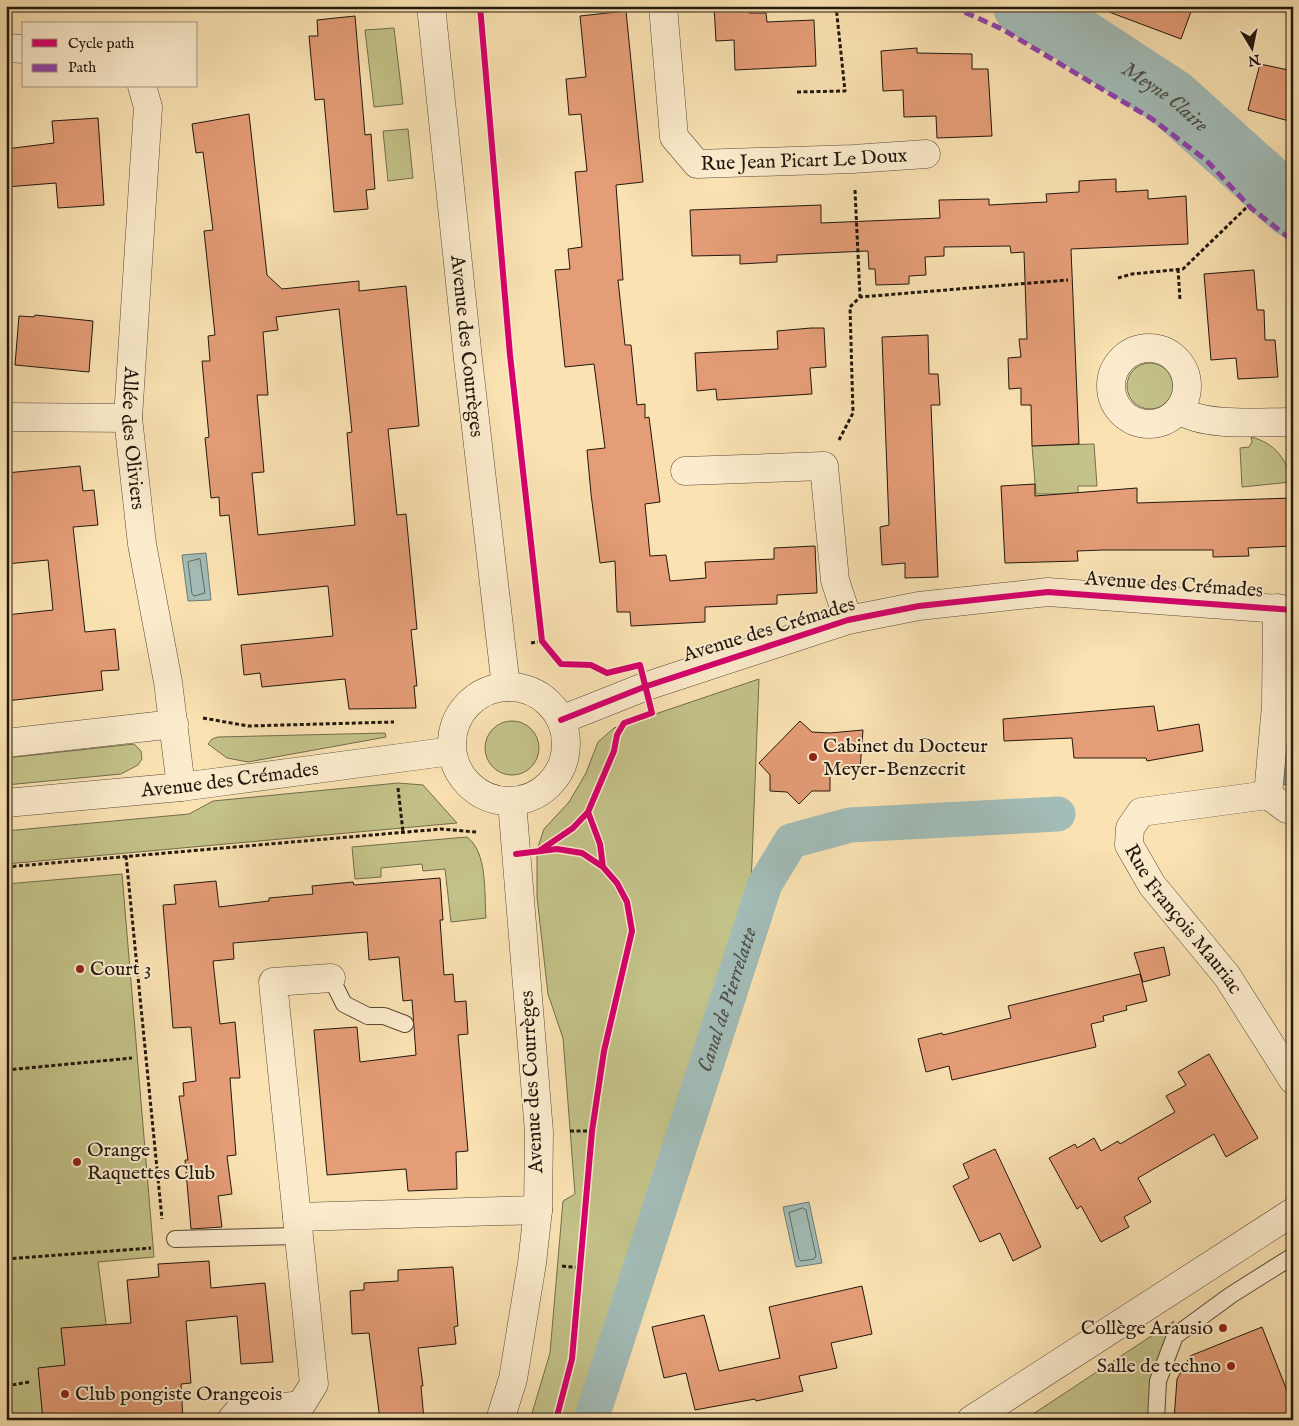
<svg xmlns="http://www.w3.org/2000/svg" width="1299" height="1426" font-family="'IM FELL English',serif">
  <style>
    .green { fill: #c3c288; stroke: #726d4c }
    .water { fill: #a2bcb7; stroke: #6f7a74 }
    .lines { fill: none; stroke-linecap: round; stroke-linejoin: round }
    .shore { stroke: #626a63; stroke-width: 1 }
    .canal { stroke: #a2bcb7; stroke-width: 35 }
    .river { stroke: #a2bcb7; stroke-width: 60 }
    .building { fill: #e59d77; stroke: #22180f; fill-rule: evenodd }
    .service-casing { stroke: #584a38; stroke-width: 18 }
    .minor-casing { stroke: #584a38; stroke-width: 29 }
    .tertiary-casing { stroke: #584a38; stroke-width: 29 }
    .path { stroke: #22180f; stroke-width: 3; stroke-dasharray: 4 2.5; stroke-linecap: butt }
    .service { stroke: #fceccd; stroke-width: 16 }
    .minor { stroke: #fceccd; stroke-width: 28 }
    .tertiary { stroke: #fceccd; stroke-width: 28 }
    .quiet { stroke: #8e44ad; stroke-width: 5; stroke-dasharray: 10 5; stroke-linecap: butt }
    .cycleway-casing { stroke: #fceccd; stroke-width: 9 }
    .cycleway { stroke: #d6006c; stroke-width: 6 }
    .poi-dot { fill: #8f2418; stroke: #fceccd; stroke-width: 2 }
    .labels { text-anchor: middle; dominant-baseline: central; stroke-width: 4; stroke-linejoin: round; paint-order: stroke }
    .street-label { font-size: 20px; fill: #22180f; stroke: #fceccd }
    .poi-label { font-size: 20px; fill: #22180f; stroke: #fceccd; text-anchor: start }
    .water-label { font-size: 21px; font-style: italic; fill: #4f514a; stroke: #fceccd }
  </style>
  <rect width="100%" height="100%" fill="#fae2b2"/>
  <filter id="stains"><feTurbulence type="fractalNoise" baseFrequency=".004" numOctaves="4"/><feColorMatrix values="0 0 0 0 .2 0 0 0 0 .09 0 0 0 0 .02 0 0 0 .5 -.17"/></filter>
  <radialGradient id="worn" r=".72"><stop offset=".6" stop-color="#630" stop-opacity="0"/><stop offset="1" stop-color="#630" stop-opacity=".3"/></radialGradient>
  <path class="green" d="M394 28 403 104 374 107 365 30Z
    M408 129 413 178 388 181 383 131Z
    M1127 386a23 23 0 1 1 46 0a23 23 0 1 1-46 0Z
    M1251 437C1275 443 1287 459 1291 482L1242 487 1240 448 1249 447 1252 442Z
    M1094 444 1097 486H1078V494H1036L1032 446Z
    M759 679 751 887 583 1420H530L550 1353 563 1201 575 1194 563 1038 548 994 537 897V850L544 829 569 802 586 773 598 742 614 728Z
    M485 748a27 27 0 1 1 54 0a27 27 0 1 1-54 0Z
    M385 733 386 737 248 762 227 758 208 744 212 739 218 737Z
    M134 744 141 751 142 759 138 765 121 774 6 785V758Z
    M398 783 423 785 457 823 6 864V831L189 814 213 801Z
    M467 837C488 853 484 893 486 918L451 922 445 869 423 871 422 864 381 868V877L355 879 352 847Z
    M122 874 154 1257 98 1262 108 1339 90 1420H6V884Z
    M1174 1321 1160 1355 1149 1420H1024Z"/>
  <path class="water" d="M206 553 211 600 188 601 182 555Z
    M1293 646V783L1284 785 1288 655Z
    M809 1202 822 1263 796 1267 783 1207Z"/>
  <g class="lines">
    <path class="shore" d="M200 559 205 593 194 596 192 594 188 562Z
      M1293 663 1289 775 1293 778
      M803 1208 806 1210 816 1256 814 1259 801 1261 799 1259 789 1213Z"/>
    <path class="canal" id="s1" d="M591 1420 765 884 791 841 850 825 1058 814"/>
    <path class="river" id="s2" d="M1023 6 1073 34 1171 98 1293 208"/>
  </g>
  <path class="building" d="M714 6H748L749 13H766L767 22 814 20 816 66 735 70 734 40 716 41Z
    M1102 6H1193L1181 39 1101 9Z
    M626 11 643 182 616 185 623 280H618L625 345H631L637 405 645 404V418L649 417 660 502 645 504 650 556 666 555 670 581 706 578 705 562 774 559V548L815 546 817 593 777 595V604L705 607V622L631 626 630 612H617L615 561 600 563 591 494 587 450 605 448 594 364 565 367 555 270 570 269 568 249 582 247 575 172 587 171 581 114 569 115 566 79 586 77 580 16Z
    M355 16 365 135 371 134 375 189 366 190 368 209 334 212 324 99 315 100 309 36H318L317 20Z
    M917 48V53L972 54V69H988L992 136 937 138 936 116 904 117 903 90 883 91 881 51Z
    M1260 64 1293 71V122L1248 110Z
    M249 114 267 275 282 289 359 281V291L406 286 419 426 388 429 397 515 406 514 417 629 411 630 417 686H414L416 708 349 709 345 679 262 687 260 673 244 675 241 645 333 636 328 586 238 595 229 515 220 516 219 497 211 498 205 438 209 437 202 361H210L208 336 215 335 204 231 213 230 203 152 196 153 192 124ZM339 309 352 432 347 433 355 525 258 535 252 473 264 472 257 395H268L263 332 278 330 276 317Z
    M98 118 104 205 58 208 56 183 6 187V149L54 143 52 121Z
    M1116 179V192L1148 190V199L1186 196 1188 244 1071 249 1079 444 1032 446 1031 405H1021V388L1009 389 1008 358 1021 357 1019 339H1027L1024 252 1011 253 1010 246 944 247V256L925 257 926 275 909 276V284L876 285 875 269H869L868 251 777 255V262L740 264V255L692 256 690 210 821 205V223L940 218 939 200 989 199V205L1047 202 1046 194 1079 192V181Z
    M1254 270 1257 310H1264L1265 340H1275L1278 377 1238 379 1236 358 1211 360 1204 274Z
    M35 315 93 321 89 372 15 365 19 316 34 317Z
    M811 328H824L826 367 810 368 812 394 717 400 716 389 697 391 695 353 778 349 777 331Z
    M928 335 929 374H938L939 389 940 405H931L938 577 905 578V563L882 565 880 527 889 525 882 337Z
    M80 466 83 491 94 490 98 525 73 527 85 632 115 629 119 670 101 671 103 690 6 701V615L53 610 48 560 6 564V473Z
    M1035 484V496L1137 488V503L1293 498V546L1248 548 1249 556 1213 557V550H1103L1077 551 1078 561 1005 563 1001 486Z
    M1154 706 1158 731 1199 724 1203 751 1147 761 1146 758H1074L1072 738 1004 741 1003 719Z
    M800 721 812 732 830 733 863 730 860 770 830 774V791H812L799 804 787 792 770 791V775L759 763Z
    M440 878 443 920H440L444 975 453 974 455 1002 466 1001 468 1034 458 1035 468 1151 456 1152 457 1189 408 1191 406 1169 327 1175 314 1030 357 1027 360 1062 416 1055 412 1000 403 1001 399 957 369 960 367 932 233 943 234 959 213 961 220 1024 235 1022 240 1078H230L236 1155 227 1156 232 1194 218 1196 222 1227 191 1229 185 1160H188L179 1096H184L183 1083 196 1081 191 1027 173 1028 163 905 176 904 174 885 216 881 219 907 269 901V898L313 894 312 886 353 882 354 885Z
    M1164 947 1170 975 1143 982 1134 953Z
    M1140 974 1147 1001 1126 1006 1127 1010 1103 1016 1104 1021 1091 1024 1096 1047 952 1080 949 1066 926 1072 918 1039 942 1033 943 1035 1011 1018 1008 1006Z
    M1209 1054 1258 1138 1226 1157 1214 1134 1138 1178 1151 1202 1124 1217 1129 1227 1101 1242 1081 1206 1077 1209 1049 1158 1075 1144 1077 1148 1094 1138 1101 1151 1118 1141 1120 1144 1175 1112 1166 1096 1186 1085 1178 1072Z
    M995 1149 1041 1247 1013 1261 1000 1233 980 1242 953 1186 969 1178 963 1164Z
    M209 1261 211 1288 265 1283 273 1362 241 1364 237 1316 186 1321 191 1383 181 1384 183 1420H43L38 1368 65 1365 61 1328 131 1323 127 1280 159 1277 158 1264Z
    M453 1267 458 1326 454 1327 456 1344 418 1348 423 1386H421L424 1420H380L369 1333 352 1334 350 1291 364 1290V1283L398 1281V1270Z
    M862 1286 872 1334 831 1343 837 1368 799 1376 803 1391 756 1401 755 1399 695 1410 686 1373 664 1378 652 1327 704 1315 719 1371 780 1358 769 1307Z
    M1262 1327 1293 1406V1420H1174L1177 1379 1190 1356Z"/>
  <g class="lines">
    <defs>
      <path id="service" d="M331 978 344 1004 368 1016H384L405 1024
        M175 1239 298 1236
        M1156 1420 1158 1381 1175 1336 1231 1295 1293 1256"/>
      <g id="minor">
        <path id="s3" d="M431 6 468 359 506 687"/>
        <path id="s4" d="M663 6 674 137 697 164 853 159 926 154"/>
        <path d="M6 48 24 49"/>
        <path id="s5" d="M142 86 148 107 128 418 142 544 168 682 181 787"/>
        <circle cx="1149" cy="386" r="38"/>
        <path d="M1180 410C1203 427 1261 422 1290 422L1293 425"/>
        <path d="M6 417 128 418"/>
        <path d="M685 471 824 466 835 580 848 620"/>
        <path id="s6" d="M1277 608 1276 706 1268 795 1141 812 1130 828 1129 845 1152 885 1227 976 1293 1080"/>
        <path d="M561 720 644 687 848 620 919 606 1048 592 1293 610"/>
        <path d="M6 743 174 724"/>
        <path d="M1268 795 1287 809 1293 810"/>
        <path d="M297 1217 538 1210"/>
        <path d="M231 1420 237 1413 301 1405 314 1384 273 982 331 978"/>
        <path d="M971 1420 1293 1212"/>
      </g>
      <g id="tertiary">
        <circle cx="509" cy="744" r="57"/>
        <path id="s7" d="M6 803 181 787 452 751"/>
        <path d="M500 1420 513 1379 532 1263 538 1210 539 1132 512 802"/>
      </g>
    </defs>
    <use href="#service" class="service-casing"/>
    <use href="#minor" class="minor-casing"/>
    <use href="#tertiary" class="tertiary-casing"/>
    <path class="path" d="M797 92 845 91 836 6
      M855 190 860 297
      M1178 269 1180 300
      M1118 278 1132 274 1183 269 1249 205
      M839 440 853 413 850 307 860 297 1068 280
      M531 643 542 641
      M203 718 248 726 394 722
      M398 788 403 832
      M126 856 162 1219
      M6 867 441 829 476 832
      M6 1070 132 1058
      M570 1131H592
      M6 1259 151 1248
      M562 1266 581 1268
      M6 1386 29 1382"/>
    <use href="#service" class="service"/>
    <use href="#minor" class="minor"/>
    <use href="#tertiary" class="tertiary"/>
    <path class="quiet" d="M951 6 1002 29 1152 119 1206 160 1251 208 1293 241"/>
    <defs>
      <path id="cycleway" d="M480 6 510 355 542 641 561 664 591 665 607 673 640 665 652 713 624 723 617 735 614 751 588 812 600 844 603 867 617 883 627 902 632 931 604 1051 592 1131 572 1359 556 1420
        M561 720 644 687 848 620 919 606 1048 592 1293 610
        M539 851 573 828 588 812
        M516 854 557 849 582 853 603 867"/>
    </defs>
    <use href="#cycleway" class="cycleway-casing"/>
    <use href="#cycleway" class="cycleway"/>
  </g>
  <g class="poi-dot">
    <circle cx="813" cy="757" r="5"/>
    <circle cx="80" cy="969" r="5"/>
    <circle cx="77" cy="1162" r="5"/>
    <circle cx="1223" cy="1328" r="5"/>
    <circle cx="1231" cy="1366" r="5"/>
    <circle cx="65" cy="1394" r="5"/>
  </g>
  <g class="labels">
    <g class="street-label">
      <text stroke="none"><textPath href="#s4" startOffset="274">Rue Jean Picart Le Doux</textPath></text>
      <text stroke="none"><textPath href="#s3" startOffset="342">Avenue des Courrèges</textPath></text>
      <text stroke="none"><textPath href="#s5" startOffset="354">Allée des Oliviers</textPath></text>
      <text transform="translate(1174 585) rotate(4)">Avenue des Crémades</text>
      <text transform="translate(769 630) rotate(-17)">Avenue des Crémades</text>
      <text stroke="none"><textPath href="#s7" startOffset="225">Avenue des Crémades</textPath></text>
      <text stroke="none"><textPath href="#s6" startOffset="444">Rue François Mauriac</textPath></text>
      <text transform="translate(532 1082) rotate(-93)">Avenue des Courrèges</text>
    </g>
    <g class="poi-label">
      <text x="823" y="746">Cabinet du Docteur<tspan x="823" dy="23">Meyer-Benzecrit</tspan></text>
      <text x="90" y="969">Court 3</text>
      <text x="87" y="1150">Orange<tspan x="87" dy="23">Raquettes Club</tspan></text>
      <text x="1213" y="1328" text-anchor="end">Collège Arausio</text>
      <text x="1221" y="1366" text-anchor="end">Salle de techno</text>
      <text x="75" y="1394">Club pongiste Orangeois</text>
    </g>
    <g class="water-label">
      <text stroke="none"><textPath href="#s2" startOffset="169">Meyne Claire</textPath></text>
      <text stroke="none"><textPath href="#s1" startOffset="442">Canal de Pierrelatte</textPath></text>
    </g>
  </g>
  <rect width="1299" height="1426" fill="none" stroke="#fae2b2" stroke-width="25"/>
  <rect x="8" y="8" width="1284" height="1411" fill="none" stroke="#22180f" stroke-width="2.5"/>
  <rect x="12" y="12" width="1274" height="1401" fill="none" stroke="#22180f"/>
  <rect x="22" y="22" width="175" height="65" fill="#fceccd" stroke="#a59781"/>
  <rect x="32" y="39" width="25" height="8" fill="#d6006c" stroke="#a59781"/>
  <text x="68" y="48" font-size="15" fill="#22180f">Cycle path</text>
  <rect x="32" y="64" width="25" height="8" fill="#8e44ad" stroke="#a59781"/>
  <text x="68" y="72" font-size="15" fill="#22180f">Path</text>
  <g transform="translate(1252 48) rotate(170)" stroke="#fceccd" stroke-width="4" paint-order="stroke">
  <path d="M0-4L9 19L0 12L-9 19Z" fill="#22180f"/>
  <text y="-8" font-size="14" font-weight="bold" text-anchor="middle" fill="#22180f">N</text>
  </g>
  <rect width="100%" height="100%" filter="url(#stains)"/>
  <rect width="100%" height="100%" fill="url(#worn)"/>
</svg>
